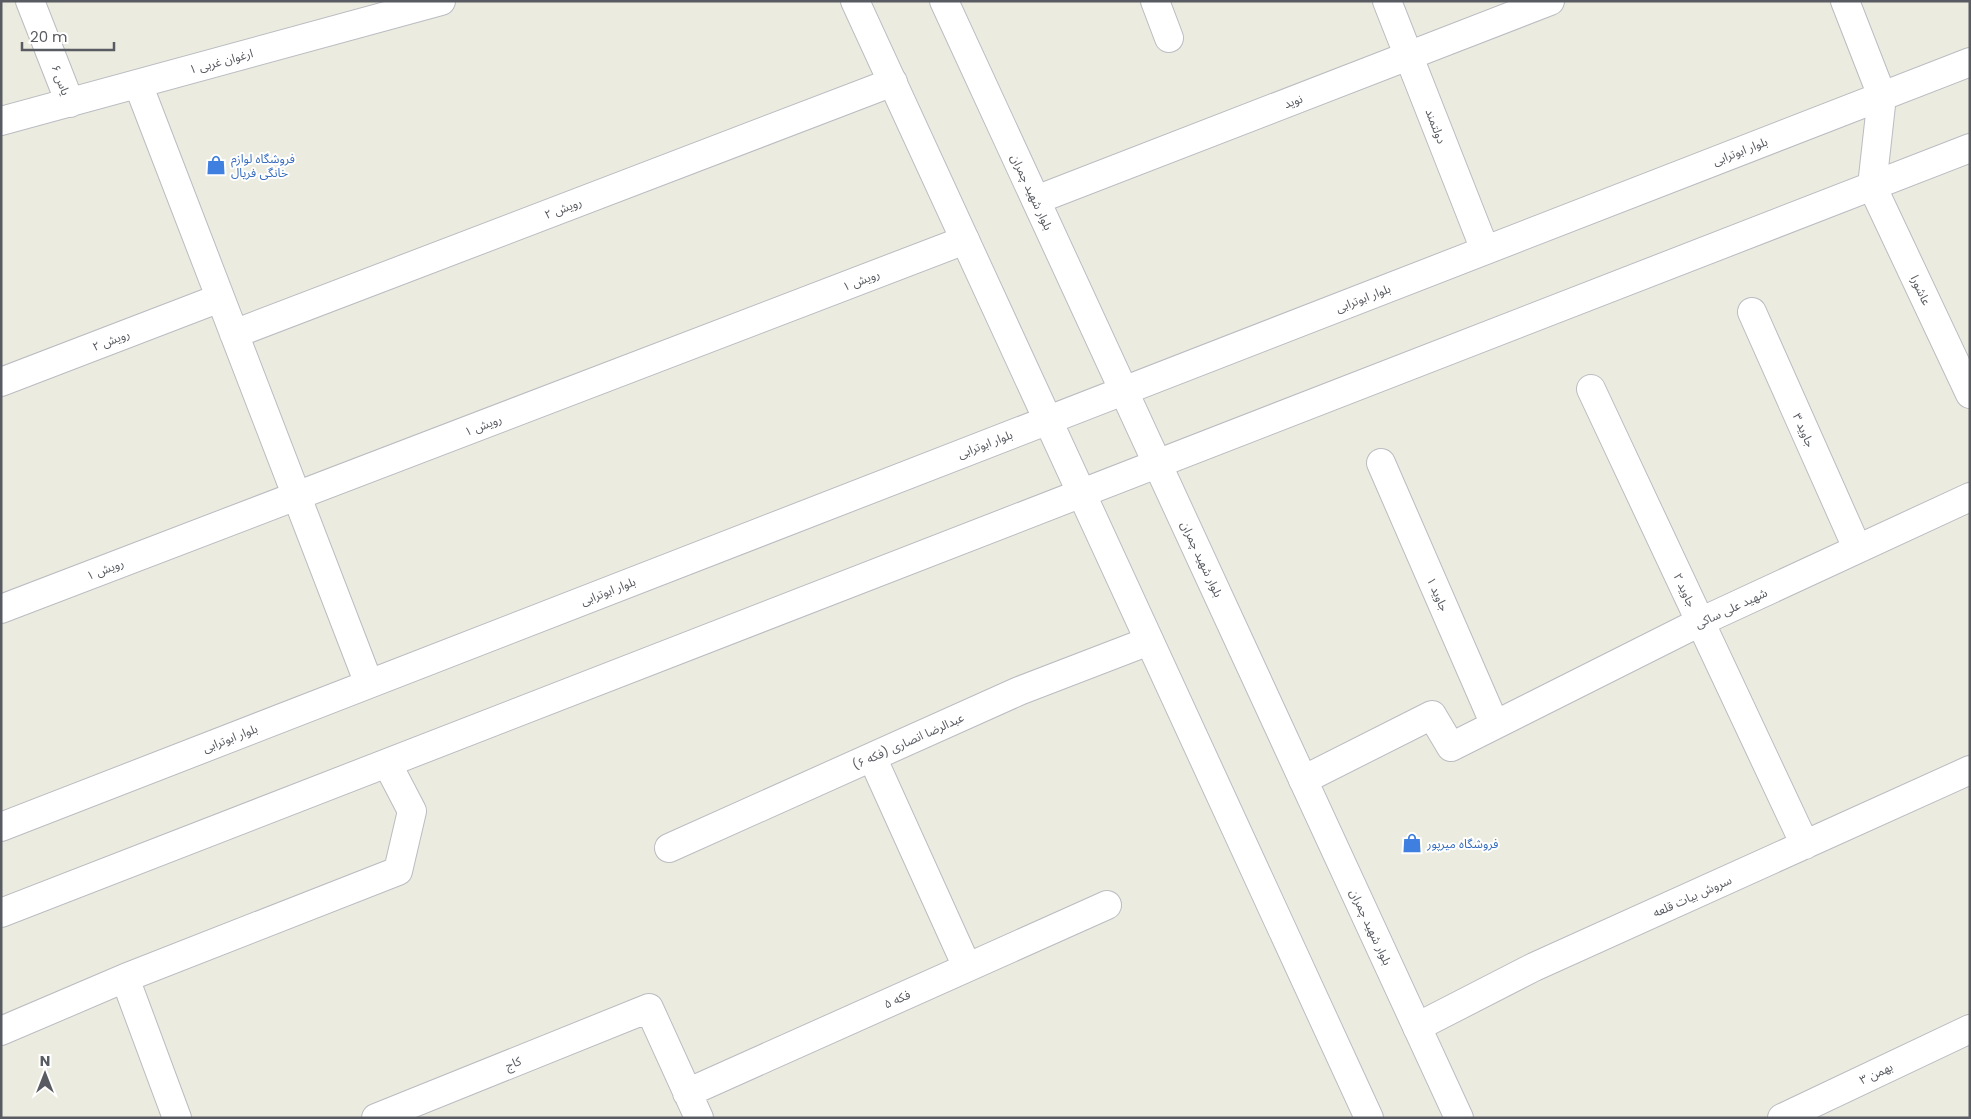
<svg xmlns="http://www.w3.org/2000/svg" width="1971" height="1119" font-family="Poppins,'Noto Sans Arabic',sans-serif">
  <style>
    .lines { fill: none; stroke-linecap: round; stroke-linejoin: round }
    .minor-casing { stroke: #babcc2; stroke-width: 30 }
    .tertiary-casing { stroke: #babcc2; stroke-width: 30 }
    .secondary-casing { stroke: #babdc4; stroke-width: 30 }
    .minor { stroke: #fff; stroke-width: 28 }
    .tertiary { stroke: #fff; stroke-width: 28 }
    .secondary { stroke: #fff; stroke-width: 28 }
    .labels { text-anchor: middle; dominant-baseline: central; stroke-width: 4; stroke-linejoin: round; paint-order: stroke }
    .street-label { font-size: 12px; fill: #585b61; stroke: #fff }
    .shop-label { font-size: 12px; fill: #366cbe; stroke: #fff; text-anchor: start }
  </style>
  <rect width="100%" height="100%" fill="#ecebdf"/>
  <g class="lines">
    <defs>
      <path id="minor" d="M30 1 70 103
        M1155 1 1169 38
        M1387 1 1485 250
        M1845 1 1882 96 1872 186
        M138 84 369 684
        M1 121 441 1
        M1036 200 1550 1
        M1752 312 1857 548
        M234 334 893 82
        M1 382 220 298
        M1591 389 1805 845
        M1381 463 1495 725
        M1 609 965 240
        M872 757 967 967
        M1303 780 1432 715 1451 747 1700 622 1970 497
        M1 827 1970 62
        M669 848 1019 691 1149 641
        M1 913 1970 148
        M125 978 177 1118
        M1417 1027 1534 967 1970 770
        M1 1031 125 978 398 871 412 811 387 763
        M687 1093 1107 905
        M376 1118 649 1008 699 1118
        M1782 1118 1970 1029"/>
      <path id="tertiary" d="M1872 186 1970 394"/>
      <path id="secondary" d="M855 1 1369 1118
        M944 1 1459 1118"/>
    </defs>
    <use href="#minor" class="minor-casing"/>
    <use href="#tertiary" class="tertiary-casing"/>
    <use href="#secondary" class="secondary-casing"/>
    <use href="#minor" class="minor"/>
    <use href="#tertiary" class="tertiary"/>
    <use href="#secondary" class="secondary"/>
  </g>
  <defs>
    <symbol id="shop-bare" viewBox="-9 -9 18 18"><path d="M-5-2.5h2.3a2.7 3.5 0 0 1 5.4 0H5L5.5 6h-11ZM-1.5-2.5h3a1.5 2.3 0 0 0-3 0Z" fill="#3f7fe0" stroke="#fff" stroke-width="2.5" paint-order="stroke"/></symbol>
  </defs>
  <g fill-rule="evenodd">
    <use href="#shop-bare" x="202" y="151" width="28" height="28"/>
    <use href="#shop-bare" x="1398" y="829" width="28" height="28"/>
  </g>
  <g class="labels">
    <g class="street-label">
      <text transform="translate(221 61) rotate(-15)">ارغوان غربی ۱</text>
      <text transform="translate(61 80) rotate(69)">یاس ۶</text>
      <text transform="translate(1293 101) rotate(-21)">نوید</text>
      <text transform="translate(1436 126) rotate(69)">دولتمند</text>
      <text transform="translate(1740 151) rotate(-21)">بلوار ابوترابی</text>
      <text transform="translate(1032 192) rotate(65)">بلوار شهید چمران</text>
      <text transform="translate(563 208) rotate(-21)">رویش ۲</text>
      <text transform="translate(861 280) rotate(-21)">رویش ۱</text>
      <text transform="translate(1921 290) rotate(65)">عاشورا</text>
      <text transform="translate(1363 298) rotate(-21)">بلوار ابوترابی</text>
      <text transform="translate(111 340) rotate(-21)">رویش ۲</text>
      <text transform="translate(483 425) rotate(-21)">رویش ۱</text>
      <text transform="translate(1804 430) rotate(66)">جاوید ۳</text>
      <text transform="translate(985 444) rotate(-21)">بلوار ابوترابی</text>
      <text transform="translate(1202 559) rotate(65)">بلوار شهید چمران</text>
      <text transform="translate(105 569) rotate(-21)">رویش ۱</text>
      <text transform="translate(1685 590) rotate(65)">جاوید ۲</text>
      <text transform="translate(608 591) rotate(-21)">بلوار ابوترابی</text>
      <text transform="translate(1438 594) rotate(66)">جاوید ۱</text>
      <text transform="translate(1731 608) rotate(-25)">شهید علی ساکی</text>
      <text transform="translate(230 738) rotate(-21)">بلوار ابوترابی</text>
      <text transform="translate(908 741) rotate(-24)">عبدالرضا انصاری (فکه ۶)</text>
      <text transform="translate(1692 896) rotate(-24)">سروش بیات قلعه</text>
      <text transform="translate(1371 927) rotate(65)">بلوار شهید چمران</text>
      <text transform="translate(897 999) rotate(-24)">فکه ۵</text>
      <text transform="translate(513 1063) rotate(-22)">کاج</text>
      <text transform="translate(1876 1073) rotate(-25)">بهمن ۳</text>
    </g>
    <g class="shop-label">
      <text x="231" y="158">فروشگاه لوازم<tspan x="231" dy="14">خانگی فریال</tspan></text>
      <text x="1427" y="843">فروشگاه میرپور</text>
    </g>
  </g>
  <rect width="1971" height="1119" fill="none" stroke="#585b61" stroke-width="5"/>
  <g transform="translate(45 1074)" stroke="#ffffff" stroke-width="4" paint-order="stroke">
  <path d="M0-4L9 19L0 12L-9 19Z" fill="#585b61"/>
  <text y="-8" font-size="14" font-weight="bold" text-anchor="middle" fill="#585b61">N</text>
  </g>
  <path d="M22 42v8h92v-8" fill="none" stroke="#585b61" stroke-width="2.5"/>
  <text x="30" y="42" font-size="15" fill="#585b61" stroke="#ffffff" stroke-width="4" paint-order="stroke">20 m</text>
</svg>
